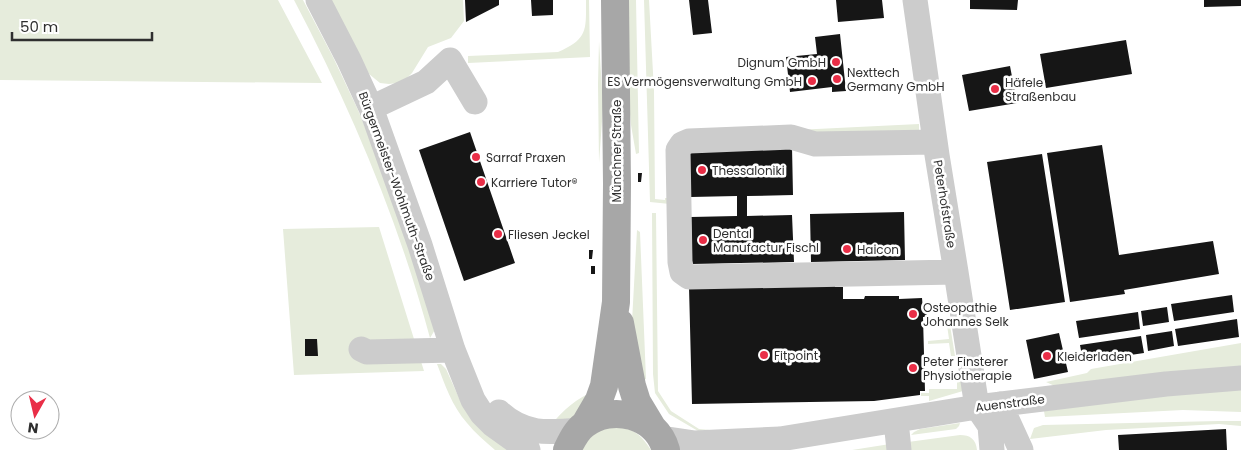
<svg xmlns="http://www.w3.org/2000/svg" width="1241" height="450" font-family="Poppins,sans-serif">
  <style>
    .green { fill: #e6ecdc }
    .building { fill: #161616 }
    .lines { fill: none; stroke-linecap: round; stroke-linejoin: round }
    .minor { stroke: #ccc; stroke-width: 25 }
    .major { stroke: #a7a7a7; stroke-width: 28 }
    .poi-dot { fill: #e92e47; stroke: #fff; stroke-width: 2 }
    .labels { text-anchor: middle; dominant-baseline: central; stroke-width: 5; stroke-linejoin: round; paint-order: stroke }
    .poi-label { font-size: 12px; fill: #2f2f2f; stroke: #fff; text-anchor: start }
    .street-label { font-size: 12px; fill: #2f2f2f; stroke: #fff }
  </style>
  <rect width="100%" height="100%" fill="#fff"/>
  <path class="green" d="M0 0H278L322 83 0 80Z
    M294 0H303L333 57 358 110 390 189 436 328 430 338C398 219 351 109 294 0Z
    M327 0H463L464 21 451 38 428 47 412 73 406 79 397 83 389 84 380 83 369 74Z
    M586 0H589L590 57 468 63V56L558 52C588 39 586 30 586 0Z
    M629 0H636L639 153 636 154 631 125 629 103Z
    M644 0H649L654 91 655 199 665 200V198H670V204L650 202Z
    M599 41 603 107 599 163 598 84Z
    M919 124V133L822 137 796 130Z
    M652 213H656L658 391 671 411 699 429 710 430 698 431 669 414 655 393 653 374Z
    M379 227 424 371 294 375 283 229Z
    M637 230 640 232 646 379 636 383 631 340Z
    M947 325H950L955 356H951L949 343 928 344V341L949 339Z
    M1241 343V367L1057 387 1046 382 1087 373 1091 369Z
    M437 364H441L446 369 459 398 510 450H495C485 441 475 433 467 423 452 406 445 385 437 364Z
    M957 371H963V391L929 401V396H921V393H929V389H957Z
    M1241 389V412L1183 410 1045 417 1044 411 1163 395Z
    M596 390 571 421 550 426C564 409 576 399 596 390Z
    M1219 421H1241V426L1219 424 1106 430 1030 439 1034 428 1043 425Z
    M960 423 959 426 956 429 911 435 914 432 920 429Z
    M612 427C633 428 640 433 651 450H581C591 436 595 431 612 427Z
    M960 435C970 435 976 439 977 450H909L908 442Z
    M890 444 891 450H852Z"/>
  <path class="building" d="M465 0H499V5L466 22Z
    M531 0H553V15L532 16Z
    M689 0H708L712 33 693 35Z
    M836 0H882L884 18 838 22Z
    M970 0H1018L1017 10 970 9Z
    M1204 0H1241V6L1204 7Z
    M840 34 846 91 832 92V87L790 92 786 57 817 54 815 37Z
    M1126 40 1132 74 1046 88 1040 54Z
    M1010 66 1017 103 969 111 962 75Z
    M470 132 515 263 464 281 419 150Z
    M1102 145 1119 255 1213 241 1219 274 1124 290 1125 294 1070 302 1047 153Z
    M792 147 793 195 747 196V216L792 215 794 262 692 264 691 217 737 216V196L691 197 689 150Z
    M1042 154 1065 302 1010 310 987 162Z
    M638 173H642L641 182H638Z
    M904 212 905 260 811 262 810 214Z
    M589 250H593L592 259H589Z
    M591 266H595V274H591Z
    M835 285V287H843V299H864L865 296H899V299L922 298 923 310H927V317H923L925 391H920V395L874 401 692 404 689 287Z
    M1232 295 1234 312 1174 321 1171 304Z
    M1167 307 1169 322 1143 326 1141 311Z
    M1138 312 1140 329 1079 338 1076 321Z
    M1237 319 1239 337 1178 346 1175 329Z
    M1172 331 1174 346 1148 351 1146 335Z
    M1059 333 1068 372 1034 379 1026 340Z
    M1141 336 1144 353 1083 362 1080 345Z
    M305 339H317L318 356H305Z
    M1226 429 1227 450H1119L1118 435Z"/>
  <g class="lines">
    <path class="minor" d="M318 0 349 60 371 108 420 245 453 350 473 400 482 414 492 424 528 450
      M915 0 937 155 956 272 977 407 990 426 992 450
      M371 108 426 82 450 60 475 102
      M935 142 815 144 791 137 689 141 682 144 678 150 680 262 682 272 689 277 956 272
      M361 349 367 352 453 350
      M1000 404 1021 450
      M499 412C524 435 547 433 579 430
      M896 421 899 450
      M661 438 695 443 780 439 977 407 1018 402 1166 384 1241 378"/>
    <path class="major" d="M620 323 632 386 637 402 652 427
      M585 424 599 400 604 386 616 302 617 184 615 0
      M567 450C572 440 576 431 584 425 612 403 656 415 666 450"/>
  </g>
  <g class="poi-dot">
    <circle cx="836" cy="62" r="5"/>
    <circle cx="837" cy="79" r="5"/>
    <circle cx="812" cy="81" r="5"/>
    <circle cx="995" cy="89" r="5"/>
    <circle cx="476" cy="157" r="5"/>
    <circle cx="702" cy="170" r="5"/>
    <circle cx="481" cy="182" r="5"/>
    <circle cx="498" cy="234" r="5"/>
    <circle cx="703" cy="240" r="5"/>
    <circle cx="847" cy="249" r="5"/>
    <circle cx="913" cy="314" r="5"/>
    <circle cx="764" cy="355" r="5"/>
    <circle cx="1047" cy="356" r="5"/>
    <circle cx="913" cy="368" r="5"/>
  </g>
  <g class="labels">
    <g class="poi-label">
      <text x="826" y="62" text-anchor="end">Dignum GmbH</text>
      <text x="847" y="72">Nexttech<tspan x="847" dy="14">Germany GmbH</tspan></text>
      <text x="802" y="81" text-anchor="end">ES Vermögensverwaltung GmbH</text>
      <text x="1005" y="82">Häfele<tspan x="1005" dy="14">Straßenbau</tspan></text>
      <text x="486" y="157">Sarraf Praxen</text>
      <text x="712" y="170">Thessaloniki</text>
      <text x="491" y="182">Karriere Tutor®</text>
      <text x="713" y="233">Dental<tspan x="713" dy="14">Manufactur Fischl</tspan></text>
      <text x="508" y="234">Fliesen Jeckel</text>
      <text x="857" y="249">Haicon</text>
      <text x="923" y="307">Osteopathie<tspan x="923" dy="14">Johannes Selk</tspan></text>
      <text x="774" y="355">Fitpoint</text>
      <text x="1057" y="356">Kleiderladen</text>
      <text x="923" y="361">Peter Finsterer<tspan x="923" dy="14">Physiotherapie</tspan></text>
    </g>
    <g class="street-label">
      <text transform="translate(616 151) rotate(-90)">Münchner Straße</text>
      <text transform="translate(397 186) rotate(70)">Bürgermeister-Wohlmuth-Straße</text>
      <text transform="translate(945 204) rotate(81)">Peterhofstraße</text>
      <text transform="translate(1010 403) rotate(-7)">Auenstraße</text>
    </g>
  </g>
  <g transform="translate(35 415) rotate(188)"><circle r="24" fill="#ffffff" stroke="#acacac"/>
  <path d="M0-4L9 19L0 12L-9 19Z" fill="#e92e47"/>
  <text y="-8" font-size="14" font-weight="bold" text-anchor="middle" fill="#2f2f2f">N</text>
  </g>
  <path d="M12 32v8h140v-8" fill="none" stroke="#2f2f2f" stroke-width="2.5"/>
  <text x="20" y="32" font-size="15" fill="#2f2f2f" stroke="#ffffff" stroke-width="4" paint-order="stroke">50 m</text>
</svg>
